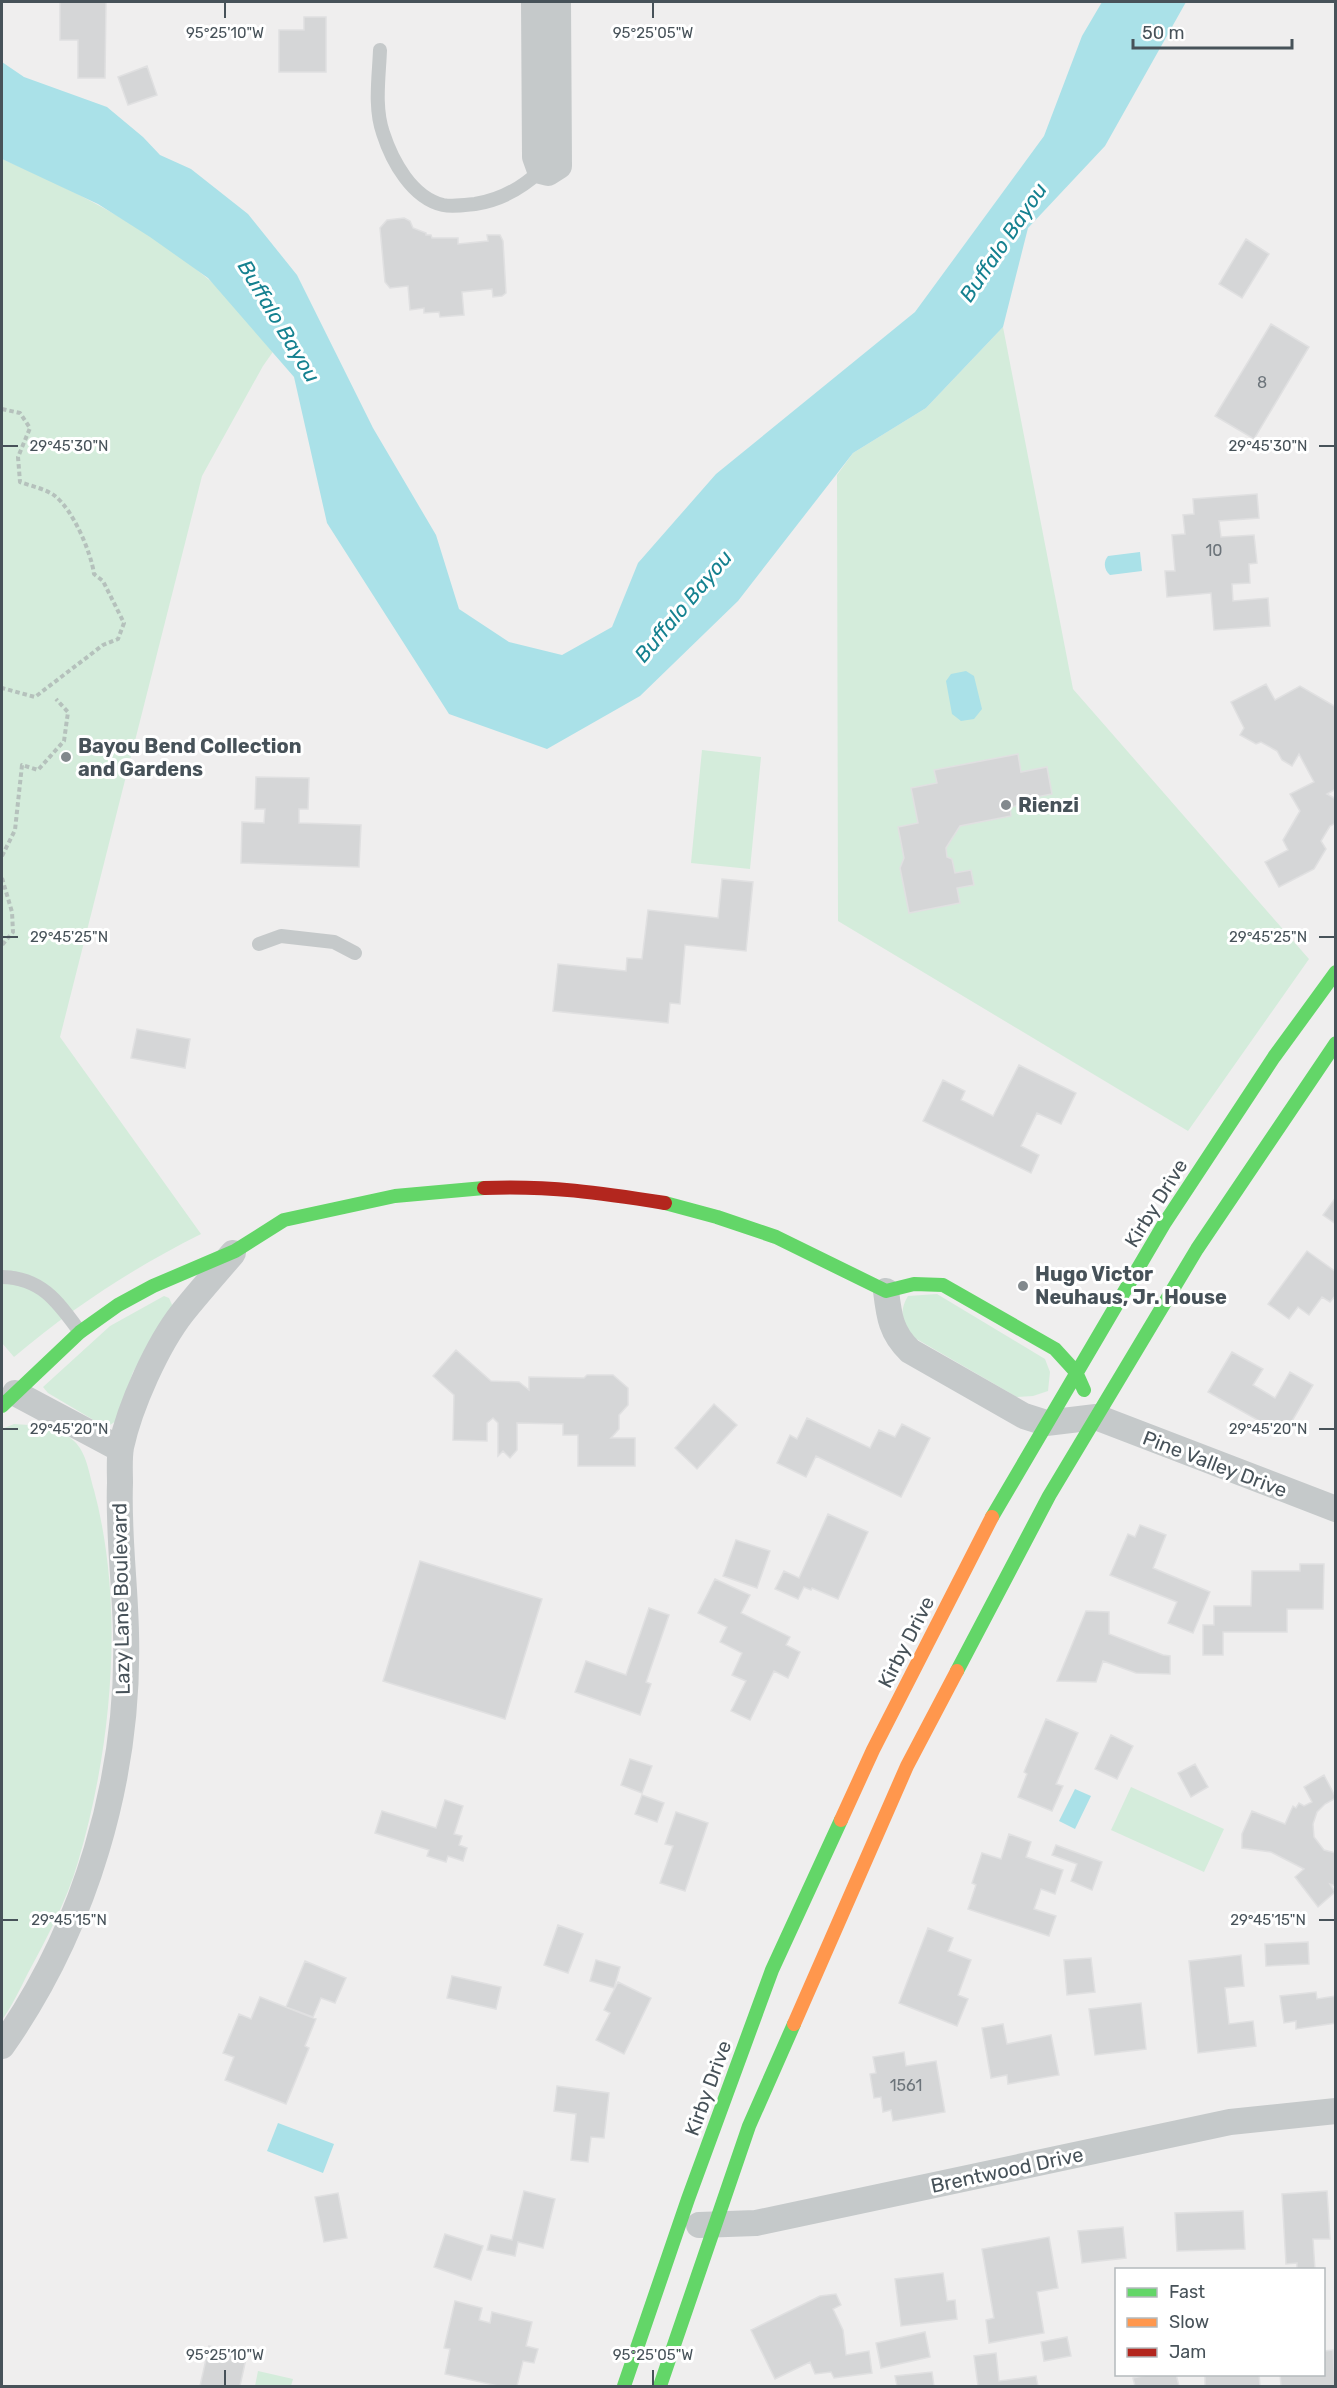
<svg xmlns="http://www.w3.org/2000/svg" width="1337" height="2388" font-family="Rubik,sans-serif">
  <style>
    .green { fill: #d4ecdb }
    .water { fill: #aae1e8 }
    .building { fill: #d5d6d7; stroke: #e0e0e1; stroke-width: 1.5 }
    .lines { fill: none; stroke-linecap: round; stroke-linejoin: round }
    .path { stroke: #b5c1bc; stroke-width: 4; stroke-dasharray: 4.5 3; stroke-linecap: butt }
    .lane { stroke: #c5c9ca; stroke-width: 14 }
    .street { stroke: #c5c9ca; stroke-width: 26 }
    .fast { stroke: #63d668; stroke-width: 14 }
    .slow { stroke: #ff974d; stroke-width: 14 }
    .jam { stroke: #b3261e; stroke-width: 14 }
    .ticks { fill: none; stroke: #475259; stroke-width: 2 }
    .poi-dot { fill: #82898d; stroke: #fff; stroke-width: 2 }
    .labels { text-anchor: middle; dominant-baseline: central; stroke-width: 6; stroke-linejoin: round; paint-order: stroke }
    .number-label { font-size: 16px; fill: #6c747a }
    .poi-label { font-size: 20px; font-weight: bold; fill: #475259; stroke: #fff; text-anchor: start }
    .street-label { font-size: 20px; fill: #475259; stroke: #fff }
    .water-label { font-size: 21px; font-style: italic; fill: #158190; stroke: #fff }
    .ticks-label { font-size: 15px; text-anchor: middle; fill: #475259; stroke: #fff; stroke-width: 6; stroke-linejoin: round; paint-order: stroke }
  </style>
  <rect width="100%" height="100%" fill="#efeeee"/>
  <path class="green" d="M2 159C74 190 147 227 208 279 233 299 254 324 277 346L263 366 202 476 60 1037 201 1234C133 1268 72 1308 14 1357L2 1343Z
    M1003 327 1073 689 1309 959 1188 1131 838 921 837 475 853 453 926 408Z
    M702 750 761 757 750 869 691 863Z
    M937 1294 1045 1359 1050 1372 1048 1391 1033 1396 1017 1397 913 1337C903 1323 898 1312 908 1296Z
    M164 1296 169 1298 173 1307 133 1372 116 1421 110 1425H102L48 1393 43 1387 110 1326Z
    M14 1424C33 1425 59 1426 74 1441 87 1453 89 1474 94 1490 125 1607 112 1747 78 1862 67 1900 47 1938 28 1973 20 1989 12 2006 2 2020V1429Z
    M1131 1787 1224 1829 1204 1872 1111 1830Z
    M258 2371 293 2379 291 2386H255Z"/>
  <path class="water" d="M1102 2H1186L1105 146 1028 228 1003 327 926 408 853 453 738 601 640 696 547 749 449 714 327 523 294 377 208 278 150 237 98 204 2 159V62L24 77 107 107 143 137 160 155 191 169 248 214 297 275 373 428 436 535 459 609 509 642 562 655 612 627 638 563 716 474 915 312 1044 136 1082 36Z
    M1140 552 1142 571 1110 575C1104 570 1103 562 1108 556Z
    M966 671 974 676 982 709 974 719 961 721 952 714 946 681 951 674Z
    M1075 1789 1091 1796 1075 1829 1059 1821Z
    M278 2123 334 2144 323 2173 267 2151Z"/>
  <path class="building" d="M60 2H106L105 78H78V40H60Z
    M304 17H326V72H279V30H304Z
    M147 66 157 95 128 105 118 77Z
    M404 218 410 221 413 228 426 233V235H431L432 238H458V244L488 241 487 235H500L503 241 506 293 502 296 493 297 492 289 462 292 464 315 440 317 439 312 424 313V308L410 310 408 286 390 288 385 282 380 228 387 220Z
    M1246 239 1269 254 1242 298 1219 284Z
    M1271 324 1309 347 1254 439 1215 416Z
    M1257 494 1259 518 1219 521 1221 537 1254 535 1257 563 1249 564 1250 583 1232 584 1233 601 1268 598 1270 626 1214 630 1211 593 1167 597 1165 571H1175L1172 535 1185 534 1183 515 1194 514 1193 499Z
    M1266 684 1275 700 1300 686 1336 707V789L1327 794 1336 799V823L1330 826 1321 841 1326 849 1314 869 1279 887 1265 862 1288 850 1283 840 1300 811 1290 794 1314 782 1299 754 1292 766 1282 760 1277 751 1261 742 1256 744 1240 735 1244 728 1231 702Z
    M1018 754 1021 772 1047 767 1052 794 1025 799 1026 804 1010 807 1011 816 960 826 946 848 947 857 952 859 955 873 971 870 974 885 957 888 960 903 909 913 900 868 904 858 898 827 918 823 911 788 937 783 934 770Z
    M256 777 309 778 308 809H299V823L361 825 359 867 241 863 242 822 264 823 265 809H255Z
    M722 879 753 882 746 951 685 945 680 1004 670 1003 668 1023 553 1011 558 964 626 971 627 958 642 959 648 910 718 918Z
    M137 1029 190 1039 185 1068 131 1058Z
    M1019 1065 1076 1093 1061 1124 1037 1113 1021 1146 1039 1155 1031 1173 923 1121 943 1080 965 1091 961 1100 993 1116Z
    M1336 1197V1224L1323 1215Z
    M1307 1251 1336 1272V1295L1330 1302 1322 1297 1309 1315 1298 1307 1289 1319 1268 1304Z
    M456 1350 491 1381 519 1382 529 1390V1377L584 1378 587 1375H613L628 1388V1405L619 1415V1429L611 1438H635V1466H578V1435H563V1424L517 1423V1450L510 1458 503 1451 498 1456V1423L493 1418 487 1423V1441L453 1440 454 1395 433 1376Z
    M1232 1352 1263 1369 1253 1385 1275 1398 1290 1372 1313 1385 1284 1435 1208 1392Z
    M714 1404 737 1425 697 1469 675 1448Z
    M807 1418 870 1448 879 1430 895 1437 902 1424 930 1438 901 1497 816 1456 806 1477 777 1463 790 1435 797 1439Z
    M828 1514 868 1532 838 1599 812 1588 811 1590 804 1587 798 1599 775 1589 784 1571 799 1578Z
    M1140 1525 1166 1535 1153 1568 1210 1592 1193 1633 1168 1623 1177 1602 1110 1575 1128 1534 1135 1537Z
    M736 1540 770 1551 757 1588 723 1576Z
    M420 1561 542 1599 505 1719 383 1681Z
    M1300 1564H1324L1323 1609H1287V1632H1223V1655H1203V1625H1214V1606H1251L1252 1571H1300Z
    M715 1579 750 1595 741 1613 790 1637 786 1645 800 1652 788 1678 774 1671 750 1720 731 1711 746 1681 732 1675 742 1653 720 1642 727 1627 698 1613Z
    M649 1608 669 1615 646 1682 651 1684 640 1715 575 1692 586 1661 626 1675Z
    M1086 1611 1109 1612V1634L1163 1655 1170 1656V1674L1136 1673 1103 1661 1096 1682 1057 1681Z
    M1046 1719 1078 1733 1056 1784 1063 1786 1052 1811 1018 1797 1027 1774 1024 1772Z
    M1111 1735 1133 1746 1117 1779 1095 1769Z
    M630 1759 652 1766 642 1793 621 1785Z
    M1195 1764 1208 1787 1191 1797 1178 1773Z
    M1324 1775 1336 1798 1325 1804 1317 1812 1313 1824 1314 1837 1324 1850 1336 1853V1886L1330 1884 1335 1892 1318 1907 1295 1877 1304 1869 1271 1852 1242 1848V1834L1252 1811 1285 1824 1293 1806 1296 1808 1299 1803 1304 1806 1312 1802 1304 1787Z
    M642 1795 664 1803 657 1822 635 1814Z
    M445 1800 463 1806 454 1834 462 1836 459 1845 467 1848 463 1861 448 1856 446 1862 427 1856 429 1850 375 1833 382 1811 436 1828Z
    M676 1812 708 1823 685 1891 660 1883 673 1846 665 1844Z
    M1009 1834 1031 1842 1026 1857 1063 1870 1055 1894 1041 1889 1034 1909 1056 1916 1049 1936 968 1909 976 1885 972 1883 982 1853 1001 1859Z
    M1056 1845 1102 1862 1092 1890 1071 1881 1077 1864 1052 1855Z
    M558 1925 583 1934 568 1973 544 1965Z
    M928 1928 953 1938 948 1951 971 1960 958 1995 968 1999 957 2026 899 2003Z
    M1308 1942 1309 1964 1266 1966 1265 1944Z
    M1241 1955 1244 1986 1225 1988 1229 2024 1253 2021 1256 2046 1198 2053 1189 1961Z
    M1091 1958 1095 1992 1067 1995 1064 1960Z
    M596 1960 620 1967 614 1988 590 1981Z
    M305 1961 346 1978 335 2003 321 1998 313 2017 286 2007Z
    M452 1976 501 1987 496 2009 447 1998Z
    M618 1982 651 1998 624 2054 596 2040 610 2013 604 2010Z
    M1316 1992 1317 1999 1336 1996V2023L1296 2029V2021L1284 2023 1280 1996Z
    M260 1997 316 2019 305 2046 309 2048 286 2104 225 2080 234 2057 223 2053 239 2014 251 2019Z
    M1141 2003 1146 2049 1095 2055 1089 2009Z
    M1003 2024 1007 2044 1051 2035 1059 2075 1008 2084 1007 2075 991 2078 982 2028Z
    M904 2052 906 2066 936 2061 945 2112 893 2121 891 2110 883 2112 881 2097 874 2098 870 2074 876 2073 873 2057Z
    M557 2086 609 2093 604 2138 591 2137 588 2162 571 2160 576 2114 554 2111Z
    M524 2191 555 2199 543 2248 518 2242 515 2256 487 2250 491 2235 512 2240Z
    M1327 2191 1330 2239H1313L1315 2270H1297V2263L1286 2264 1282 2194Z
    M338 2193 347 2238 324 2242 315 2197Z
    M1243 2211 1245 2249 1177 2251 1175 2213Z
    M1123 2227 1126 2258 1082 2263 1078 2231Z
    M445 2234 483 2246 471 2280 434 2267Z
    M1049 2237 1058 2288 1037 2292 1044 2333 989 2343 986 2320 994 2318 982 2249Z
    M943 2273 947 2301 955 2300 957 2319 901 2326 895 2279Z
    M836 2294 841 2305 833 2309 843 2330 846 2355 869 2351 872 2373 834 2378 831 2372 815 2374 810 2362 775 2379 751 2330 820 2296Z
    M455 2301 482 2308 479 2320 490 2323 492 2312 532 2322 526 2346 538 2349 534 2363 523 2361 517 2386H498L445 2374 450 2349 444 2348Z
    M925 2332 930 2357 881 2368 876 2343Z
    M1067 2337 1071 2356 1044 2361 1041 2342Z
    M209 2346 247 2354 240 2386H200Z
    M1333 2350 1335 2386H1281L1280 2374H1324V2351Z
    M996 2353 999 2381 1036 2376 1038 2386H978L974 2356Z
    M932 2372 934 2386H897L895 2376Z
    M1152 2374H1176L1179 2386H1135L1133 2378Z
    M1259 2374 1260 2386H1205V2376Z"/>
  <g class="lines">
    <path class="path" d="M2 409 20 413 30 428 18 457 20 482C31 486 46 489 55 496 73 510 91 552 94 574L103 581 124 623 118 639 103 645 35 697 2 688
      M2 856 15 830 22 765 38 770 64 741 68 712 56 699
      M2 878 12 912 13 932 2 945"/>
    <path class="lane" d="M380 50C379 77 374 107 383 133 392 161 412 198 443 205 453 207 465 205 475 204 501 200 522 188 540 171
      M259 944 281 936 334 942 355 953
      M2 1277C42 1278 58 1302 80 1332"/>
    <path class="street" d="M534 2 535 157 540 171 548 173 559 166 558 2
      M886 1291C889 1316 891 1333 910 1351L1024 1416 1046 1423 1096 1417 1336 1509
      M15 1393 120 1449
      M2 2046C85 1928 130 1778 126 1633 125 1583 118 1533 120 1483 120 1472 119 1459 121 1447 130 1406 157 1345 183 1312 199 1292 216 1273 233 1253
      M699 2225 756 2223 1230 2122 1336 2111"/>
    <path class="fast" d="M665 1203 717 1217 776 1237 886 1291 914 1284 943 1285 1055 1349 1076 1372 1084 1390
      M2 1406 80 1332 118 1305 153 1286 235 1251 284 1220 395 1196 484 1188
      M992 1517 1164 1224 1274 1057 1336 972
      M957 1671 1049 1496 1197 1249 1336 1043
      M624 2386 688 2199 772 1970 841 1820
      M660 2386 749 2126 794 2024"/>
    <path class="slow" d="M841 1820 873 1750 992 1517
      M794 2024 907 1766 957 1671"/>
    <path class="jam" d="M484 1188C547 1185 602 1193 665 1203"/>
  </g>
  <path class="ticks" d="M225 3V18M653 3V18M3 446H18M1319 446H1334M3 937H18M1319 937H1334M3 1429H18M1319 1429H1334M3 1920H18M1319 1920H1334M225 2370V2385M653 2370V2385"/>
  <g class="poi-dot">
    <circle cx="66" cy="757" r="6"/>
    <circle cx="1006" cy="805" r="6"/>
    <circle cx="1023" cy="1286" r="6"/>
  </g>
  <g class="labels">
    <g class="number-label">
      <text x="1262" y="382">8</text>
      <text x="1214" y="550">10</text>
      <text x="906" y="2085">1561</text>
    </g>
    <g class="poi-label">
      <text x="78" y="746">Bayou Bend Collection<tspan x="78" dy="23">and Gardens</tspan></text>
      <text x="1018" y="805">Rienzi</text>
      <text x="1035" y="1274">Hugo Victor<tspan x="1035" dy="23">Neuhaus, Jr. House</tspan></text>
    </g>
    <g class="street-label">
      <text transform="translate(1156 1203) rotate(-58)">Kirby Drive</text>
      <text transform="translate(1215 1464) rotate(21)">Pine Valley Drive</text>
      <text transform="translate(121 1599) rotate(-91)">Lazy Lane Boulevard</text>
      <text transform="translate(906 1642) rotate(-63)">Kirby Drive</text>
      <text transform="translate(708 2088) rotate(-70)">Kirby Drive</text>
      <text transform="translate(1007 2170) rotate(-12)">Brentwood Drive</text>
    </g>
    <g class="water-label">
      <text transform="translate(1003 242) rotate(-56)">Buffalo Bayou</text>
      <text transform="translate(279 321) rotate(59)">Buffalo Bayou</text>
      <text transform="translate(683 606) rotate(-50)">Buffalo Bayou</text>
    </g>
  </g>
  <g class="ticks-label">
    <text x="225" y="38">95°25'10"W</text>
    <text x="653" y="38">95°25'05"W</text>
    <text x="69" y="451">29°45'30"N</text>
    <text x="1268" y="451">29°45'30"N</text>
    <text x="69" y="942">29°45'25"N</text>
    <text x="1268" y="942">29°45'25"N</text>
    <text x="69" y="1434">29°45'20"N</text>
    <text x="1268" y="1434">29°45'20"N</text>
    <text x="69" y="1925">29°45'15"N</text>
    <text x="1268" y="1925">29°45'15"N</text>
    <text x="225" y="2360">95°25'10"W</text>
    <text x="653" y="2360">95°25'05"W</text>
  </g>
  <rect width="1337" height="2388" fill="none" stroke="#475259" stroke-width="6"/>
  <rect x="1115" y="2268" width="210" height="108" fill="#ffffff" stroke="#b5babd" stroke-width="1.5"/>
  <rect x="1127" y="2288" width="30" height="9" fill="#63d668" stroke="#b5babd" stroke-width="1.5"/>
  <text x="1169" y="2298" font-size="18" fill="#475259">Fast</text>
  <rect x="1127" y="2318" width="30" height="9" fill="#ff974d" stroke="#b5babd" stroke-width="1.5"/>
  <text x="1169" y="2328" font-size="18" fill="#475259">Slow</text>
  <rect x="1127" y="2348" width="30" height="9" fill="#b3261e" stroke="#b5babd" stroke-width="1.5"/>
  <text x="1169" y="2358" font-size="18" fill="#475259">Jam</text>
  <path d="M1133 39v9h159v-9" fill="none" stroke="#475259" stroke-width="3"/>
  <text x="1142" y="39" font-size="18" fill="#475259" stroke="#ffffff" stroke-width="4.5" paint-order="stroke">50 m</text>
</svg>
